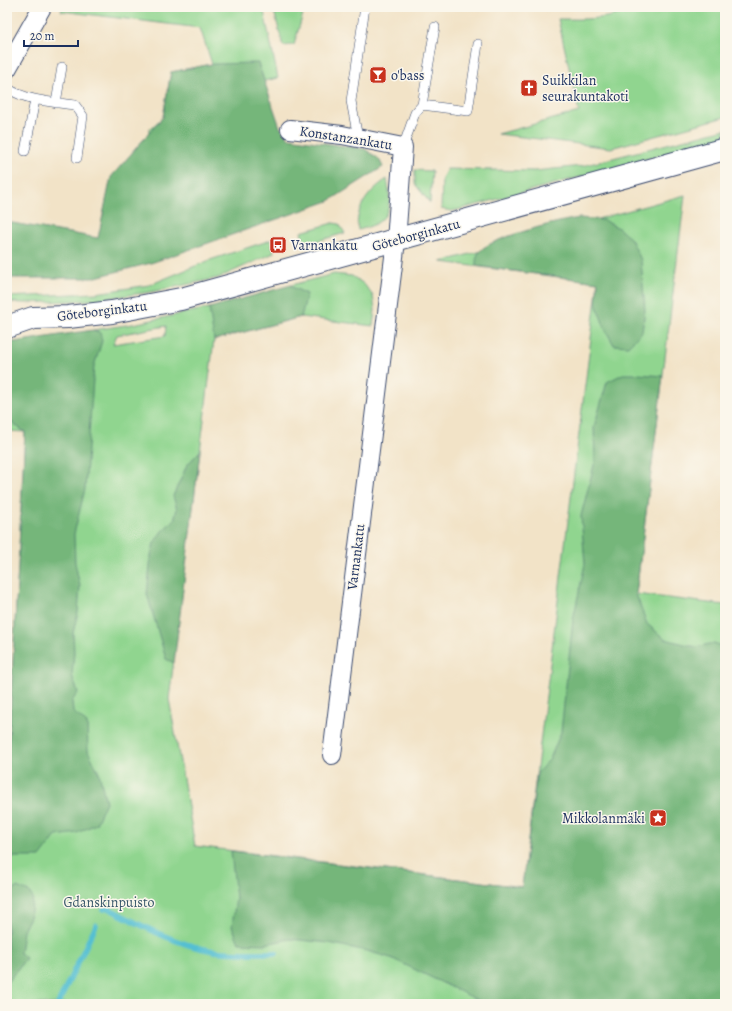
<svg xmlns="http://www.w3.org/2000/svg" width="732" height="1011" font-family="Alegreya,serif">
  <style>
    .green { fill: #90d58f; stroke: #568276; fill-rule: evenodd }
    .forest { fill: #74b67a; stroke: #48726c }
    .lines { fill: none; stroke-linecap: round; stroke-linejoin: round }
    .stream { stroke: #55bfd2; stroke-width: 5.5 }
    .service-casing { stroke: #3b4a6e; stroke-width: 10 }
    .minor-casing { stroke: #3b4a6e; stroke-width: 20 }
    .tertiary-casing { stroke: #3b4a6e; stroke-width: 24 }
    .service { stroke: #fff; stroke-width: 9 }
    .minor { stroke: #fff; stroke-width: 18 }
    .tertiary { stroke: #fff; stroke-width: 22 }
    .labels { text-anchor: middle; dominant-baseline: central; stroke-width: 3; stroke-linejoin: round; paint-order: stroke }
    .poi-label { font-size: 14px; fill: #1b2f5e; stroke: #fbf7ec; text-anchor: start }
    .street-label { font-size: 14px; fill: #1b2f5e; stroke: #fbf7ec }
    .park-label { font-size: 14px; fill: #38586a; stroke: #fbf7ec }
  </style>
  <rect width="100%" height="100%" fill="#fbf7ec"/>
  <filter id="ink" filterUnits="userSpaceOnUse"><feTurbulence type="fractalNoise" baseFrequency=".025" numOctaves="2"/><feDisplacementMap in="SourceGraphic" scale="8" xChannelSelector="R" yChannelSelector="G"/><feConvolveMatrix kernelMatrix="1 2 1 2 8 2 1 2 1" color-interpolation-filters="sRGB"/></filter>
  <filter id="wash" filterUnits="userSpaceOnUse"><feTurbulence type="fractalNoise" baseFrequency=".012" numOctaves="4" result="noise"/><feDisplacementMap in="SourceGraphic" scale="16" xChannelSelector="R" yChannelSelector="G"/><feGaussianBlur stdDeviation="0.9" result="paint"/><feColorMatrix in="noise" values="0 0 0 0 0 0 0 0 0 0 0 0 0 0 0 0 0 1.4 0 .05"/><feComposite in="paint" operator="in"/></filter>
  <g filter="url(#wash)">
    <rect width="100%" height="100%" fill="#f2e3c7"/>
    <path class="green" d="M62 7H263L278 78 264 81 258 63 151 263 141 194 149 130 163 117 171 72 212 64 200 28 61 11Z
      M273 7H305L294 45 283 46Z
      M633 7H725V117L611 148 498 134 579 112 558 19C581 19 613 21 633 7Z
      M725 129V138L461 209 452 211 441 209 442 178 447 169 535 171 582 166Z
      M415 170 432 171 430 203 415 184Z
      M387 179C393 209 389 223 358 230 354 209 370 190 387 179Z
      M685 195 636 594 725 605V1004H13L7 996V777L25 432 7 431V350L100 332 93 330 133 324 209 308 212 324 306 294 292 287 291 285 334 274 352 276 364 284 373 296 375 310 373 326 301 317 214 340 169 699 195 846 522 887 598 282 441 262ZM166 326 165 336 113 344 117 335Z
      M333 223 339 224 345 233 304 245 301 232Z
      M271 240 274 253 218 278 151 292 94 300 24 303 7 302V297L96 293 149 285 210 260Z"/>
    <path class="forest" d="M258 63 280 127 289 138 365 149 379 159 383 167 329 201 151 263 92 278H7V222L98 238 111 177 163 117 171 72 212 64Z
      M580 218 603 220 617 227 631 239 641 260 645 310 642 332 628 346 614 345 605 329 596 303 598 282 476 266C476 261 476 256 480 251 490 238 562 220 580 218Z
      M291 285 292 287 307 294 301 317 214 340 209 308Z
      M93 330 100 332 102 341 94 366 85 489 74 534 75 563 80 586 78 612 73 633 74 652 72 675 78 693 72 701 73 712 87 723 88 751 99 773 106 802 96 824 77 833 56 836 40 857H10L7 854V777L25 432 7 419V343Z
      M623 374H638L663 376 636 594 647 624 665 639 696 647 714 643 725 647V1004H486L391 958 367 951 329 943 290 939 265 944 239 943 232 926 236 898 231 851 522 887 537 773 550 759 561 732 573 620 585 564 581 516 595 461 594 427 607 382Z
      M200 451 174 663 166 659 147 594 151 556 154 543 162 531 174 520 177 509 173 496 187 465Z
      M17 887 29 892 33 898 30 917 23 931 20 953 26 958 7 983V897Z"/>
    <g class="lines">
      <path class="stream" d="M104 909 106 907C140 925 176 945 214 951 235 954 255 953 276 953
        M58 1004 96 925"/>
    </g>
  </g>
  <g filter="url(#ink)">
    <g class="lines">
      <defs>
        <path id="service" d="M7 88C27 101 52 102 75 105L83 116 77 158
          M56 103 62 67
          M422 105 435 27
          M358 138 351 101 365 7
          M403 147 415 113 422 105 468 111 478 44
          M25 151 35 100"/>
        <path id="minor" d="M7 69 42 7
          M290 129 342 135 403 147 396 241 332 755"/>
        <path id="tertiary" d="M7 327 33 318 68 317 112 312 181 299 725 149"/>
      </defs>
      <use href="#service" class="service-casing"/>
      <use href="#minor" class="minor-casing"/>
      <use href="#tertiary" class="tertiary-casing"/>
      <use href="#service" class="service"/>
      <use href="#minor" class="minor"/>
      <use href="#tertiary" class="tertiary"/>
    </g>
  </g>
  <defs>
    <symbol id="bar-square" viewBox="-11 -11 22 22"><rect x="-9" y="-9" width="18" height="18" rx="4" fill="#c8321e" stroke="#fbf7ec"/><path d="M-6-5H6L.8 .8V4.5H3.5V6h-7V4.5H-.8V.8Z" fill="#fff"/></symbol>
    <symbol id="church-square" viewBox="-11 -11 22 22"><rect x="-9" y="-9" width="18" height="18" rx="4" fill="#c8321e" stroke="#fbf7ec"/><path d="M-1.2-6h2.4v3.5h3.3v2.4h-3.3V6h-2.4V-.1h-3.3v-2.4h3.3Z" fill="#fff"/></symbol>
    <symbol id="bus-square" viewBox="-11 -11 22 22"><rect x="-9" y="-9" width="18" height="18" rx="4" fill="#c8321e" stroke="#fbf7ec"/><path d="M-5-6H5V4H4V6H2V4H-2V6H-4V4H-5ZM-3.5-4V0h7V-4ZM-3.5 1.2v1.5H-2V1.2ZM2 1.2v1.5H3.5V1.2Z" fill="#fff"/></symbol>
    <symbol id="sight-square" viewBox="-11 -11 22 22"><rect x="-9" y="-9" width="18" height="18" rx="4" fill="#c8321e" stroke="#fbf7ec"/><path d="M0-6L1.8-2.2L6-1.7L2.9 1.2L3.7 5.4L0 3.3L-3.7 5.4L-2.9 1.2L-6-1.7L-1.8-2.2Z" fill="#fff"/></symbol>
  </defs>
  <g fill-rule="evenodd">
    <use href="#bar-square" x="368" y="65" width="20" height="20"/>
    <use href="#church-square" x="519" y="78" width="20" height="20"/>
    <use href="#bus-square" x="268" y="235" width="20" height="20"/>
    <use href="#sight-square" x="648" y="808" width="20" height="20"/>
  </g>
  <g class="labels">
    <g class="poi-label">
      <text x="391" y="75">o'bass</text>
      <text x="542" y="80">Suikkilan<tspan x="542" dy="16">seurakuntakoti</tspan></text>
      <text x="291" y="245">Varnankatu</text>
      <text x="645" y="818" text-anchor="end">Mikkolanmäki</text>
    </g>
    <g class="street-label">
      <text transform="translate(346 138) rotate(9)">Konstanzankatu</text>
      <text transform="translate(416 235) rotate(-15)">Göteborginkatu</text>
      <text transform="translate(102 311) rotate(-7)">Göteborginkatu</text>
      <text transform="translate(356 557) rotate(-83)">Varnankatu</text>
    </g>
    <g class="park-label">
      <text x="109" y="902">Gdanskinpuisto</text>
    </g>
  </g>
  <rect width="732" height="1011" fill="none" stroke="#fbf7ec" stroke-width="24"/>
  <path d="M24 40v6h54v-6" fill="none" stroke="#1b2f5e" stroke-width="2"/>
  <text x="30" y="40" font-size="12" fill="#1b2f5e" stroke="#fbf7ec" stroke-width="3" paint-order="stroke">20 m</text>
</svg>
